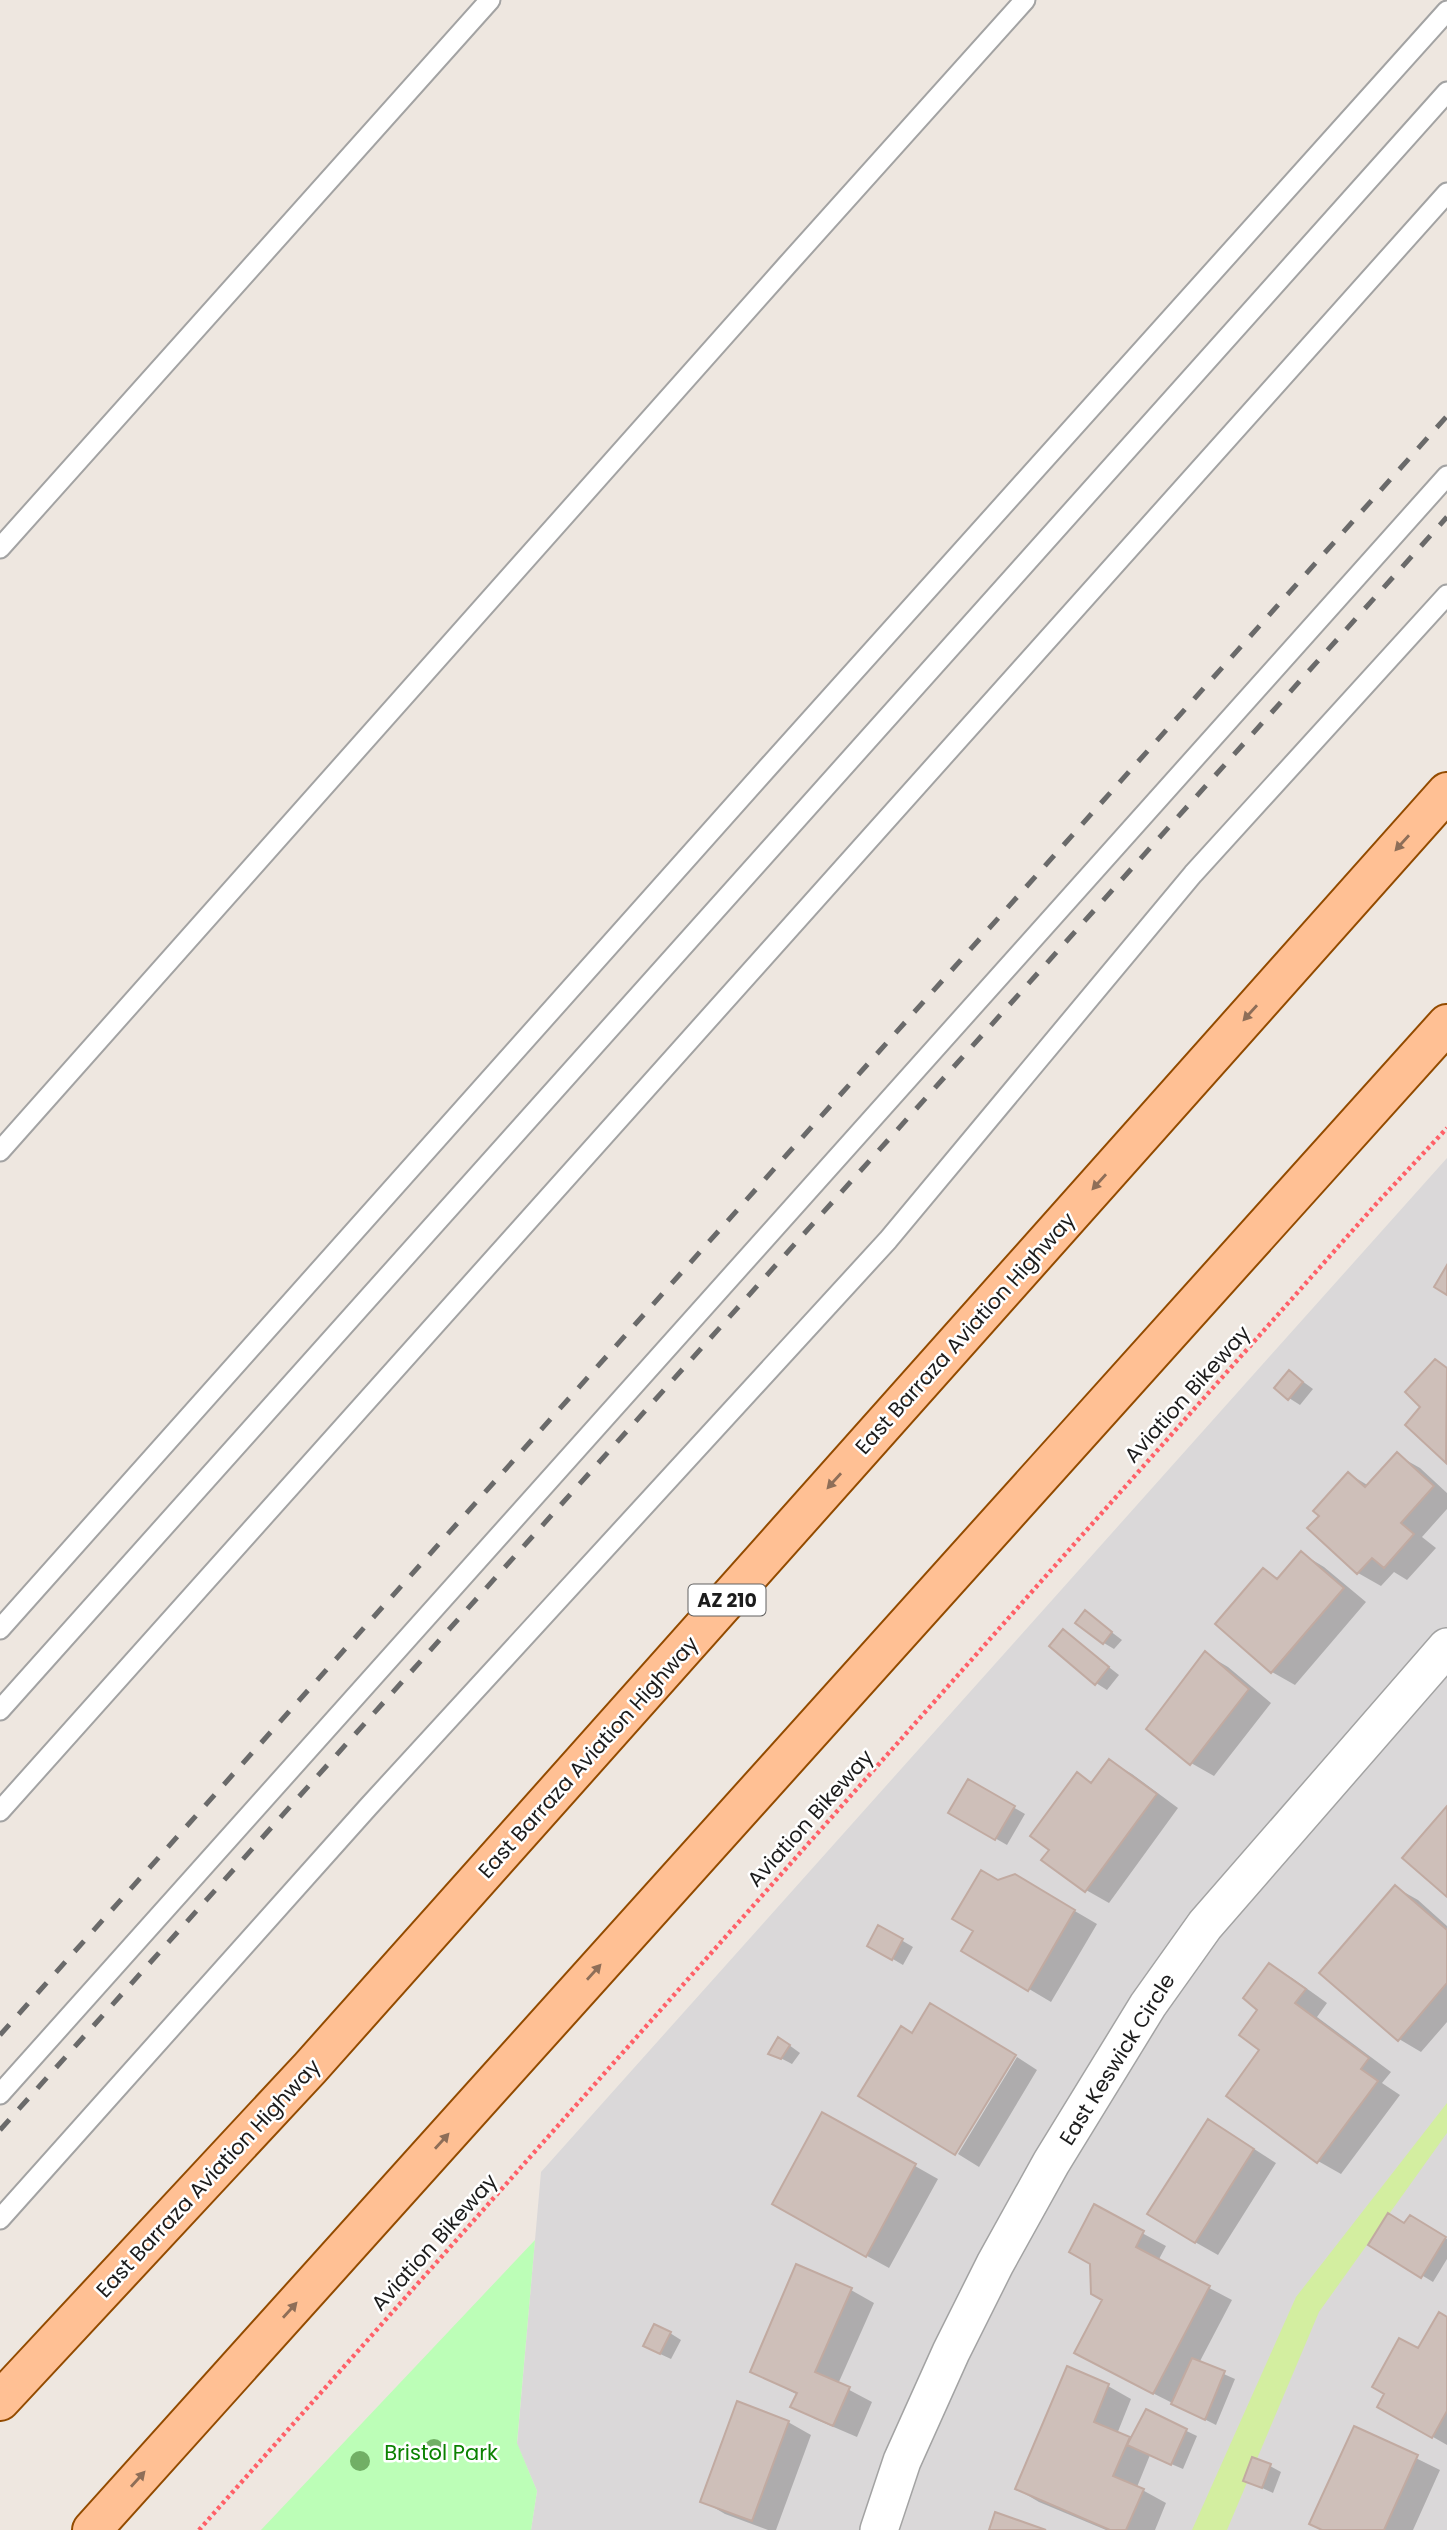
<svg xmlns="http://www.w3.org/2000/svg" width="1447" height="2530" font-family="Poppins,sans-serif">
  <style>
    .residential { fill: #dad8d9 }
    .grass { fill: #d3eea0 }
    .park { fill: #bcfeb7 }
    .shadow { fill: #0003 }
    .building { fill: #cebfb9; stroke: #c1aaa1; stroke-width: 2 }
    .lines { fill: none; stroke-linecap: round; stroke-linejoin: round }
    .service-casing { stroke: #a3a3a3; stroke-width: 23 }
    .minor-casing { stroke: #a3a3a3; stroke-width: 40 }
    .primary-casing { stroke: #934b00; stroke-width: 42 }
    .path { stroke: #ff6068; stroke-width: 4.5; stroke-dasharray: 3.5 3.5; stroke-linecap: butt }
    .service { stroke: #fff; stroke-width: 19 }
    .minor { stroke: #fff; stroke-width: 37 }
    .primary { stroke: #ffc094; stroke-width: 38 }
    .rail { stroke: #6a6a6a; stroke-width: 5; stroke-dasharray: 14 14; stroke-linecap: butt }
    .tree { fill: #71af65 }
    .oneway { fill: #8e6e58 }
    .labels { text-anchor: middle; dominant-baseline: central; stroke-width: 5; stroke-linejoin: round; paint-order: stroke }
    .shield { fill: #fff; stroke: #606060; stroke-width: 2 }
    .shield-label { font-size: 19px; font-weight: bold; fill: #1c1c1c }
    .street-label { font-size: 21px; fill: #1c1c1c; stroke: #fff }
    .park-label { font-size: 21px; fill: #0b8201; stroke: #fff }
  </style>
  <rect width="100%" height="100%" fill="#eee7e0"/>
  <path class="residential" d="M1447 1158V2530H531L537 2491 517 2444 541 2172Z"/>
  <path class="grass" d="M1447 2103V2133L1319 2312 1227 2530H1192L1296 2297Z"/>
  <path class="park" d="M535 2240 517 2443 537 2491 531 2530H261Z"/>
  <path class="shadow" d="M1436 1362 1447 1368V1461L1407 1424 1423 1407Z
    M1290 1372 1313 1389 1300 1405 1289 1398Z
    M1397 1455 1420 1468 1447 1493V1509L1422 1537 1436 1548 1407 1580 1394 1572 1381 1586 1358 1573 1321 1516 1349 1474 1369 1486Z
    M1301 1553 1324 1567 1366 1602 1295 1685 1272 1672 1218 1624 1264 1570 1279 1579Z
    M1085 1612 1122 1640 1114 1649 1104 1643Z
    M1063 1631 1119 1675 1107 1690 1096 1683Z
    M1206 1654 1228 1667 1271 1703 1214 1776 1191 1763Z
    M1109 1761 1132 1774 1178 1808 1109 1903 1086 1890 1051 1850 1077 1774 1093 1783Z
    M969 1781 1025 1814 1007 1845 951 1813Z
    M1015 1876 1097 1924 1051 2002 963 1950 975 1931 998 1882Z
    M1395 1887 1418 1900 1447 1926V2022L1421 2052 1399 2039Z
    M879 1927 913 1947 903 1965 869 1945Z
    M1270 1965 1292 1978 1327 2003 1317 2017 1391 2072 1382 2083 1400 2095 1341 2174 1318 2161 1262 2050 1260 2009Z
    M789 2045 800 2053 792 2064 771 2053Z
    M1017 2057 1037 2070 979 2167 958 2154Z
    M823 2114 938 2179 889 2268 796 2217Z
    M1231 2134 1276 2163 1218 2255 1195 2242Z
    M1094 2207 1166 2246 1158 2261 1232 2300 1199 2363 1235 2379 1216 2425 1099 2366 1104 2299Z
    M1410 2217 1447 2239V2259L1433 2282 1370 2244 1405 2225Z
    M851 2290 874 2303 838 2384 872 2402 857 2437 815 2419 792 2406 798 2395 752 2371Z
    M1447 2319V2445L1379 2406 1419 2351Z
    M670 2333 681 2340 671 2359 656 2352Z
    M1068 2369 1108 2386 1131 2399 1117 2434 1131 2440 1147 2412 1197 2436 1183 2469 1150 2455 1137 2487 1166 2503 1155 2530H1106L1039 2502 1017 2489Z
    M788 2422 811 2435 776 2530H768L725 2514 703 2501Z
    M1355 2428 1440 2470 1413 2530H1323Z
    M1270 2466 1281 2472 1273 2493 1245 2480Z"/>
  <path class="building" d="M1447 1265V1295L1434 1287Z
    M1435 1359 1447 1368 1446 1463 1405 1425 1420 1407 1405 1392Z
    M1289 1370 1303 1382 1288 1400 1274 1388Z
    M1397 1452 1434 1486 1401 1523 1414 1534 1384 1568 1372 1558 1357 1574 1307 1528 1319 1516 1313 1511 1348 1472 1365 1487Z
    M1301 1551 1344 1588 1271 1673 1215 1624 1263 1568 1277 1579Z
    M1085 1610 1112 1632 1103 1644 1075 1623Z
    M1063 1629 1109 1667 1095 1685 1049 1646Z
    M1205 1651 1249 1689 1190 1765 1146 1729Z
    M1109 1759 1157 1794 1085 1892 1041 1860 1049 1850 1030 1836 1077 1772 1091 1783Z
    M968 1779 1015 1806 995 1840 948 1813Z
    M1447 1806V1897L1402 1858Z
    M981 1870 998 1880 1015 1874 1075 1910 1028 1991 961 1951 973 1931 952 1919Z
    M1395 1885 1447 1930V1983L1398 2041 1319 1973Z
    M878 1925 903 1939 892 1960 867 1946Z
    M1269 1963 1306 1989 1295 2003 1369 2058 1361 2069 1378 2081 1317 2163 1226 2096 1259 2050 1239 2035 1257 2010 1243 1998Z
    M930 2003 1016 2055 955 2155 858 2096 901 2026 912 2033Z
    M778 2037 790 2045 781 2059 768 2054Z
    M822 2112 916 2164 866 2257 772 2204Z
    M1208 2119 1254 2149 1195 2243 1147 2214Z
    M1094 2204 1144 2231 1136 2247 1210 2286 1153 2394 1074 2353 1102 2300 1091 2294 1090 2264 1069 2252Z
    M1388 2213 1404 2223 1410 2215 1446 2237 1421 2278 1368 2245Z
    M796 2264 852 2288 815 2372 850 2387 833 2426 790 2407 797 2393 750 2372Z
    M1439 2312 1447 2317V2411L1432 2438 1377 2407 1384 2394 1372 2387 1399 2338 1418 2348Z
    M654 2324 671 2332 660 2354 643 2346Z
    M1192 2358 1225 2371 1205 2420 1171 2404Z
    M1067 2366 1109 2384 1094 2422 1130 2437 1113 2476 1144 2489 1126 2530H1110L1015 2489Z
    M737 2401 789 2421 752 2521 700 2502Z
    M1146 2409 1187 2429 1171 2465 1127 2445Z
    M1354 2426 1418 2455 1384 2530H1322L1309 2524Z
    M1252 2457 1271 2464 1262 2488 1243 2481Z
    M995 2512 1046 2530H989Z"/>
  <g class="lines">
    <defs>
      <path id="service" d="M0 548 490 0
        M0 1151 788 264 1025 0
        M0 1629 770 765 1447 11
        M0 1710 1447 92
        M0 1811 1447 193
        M0 2094 1447 476
        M0 2219 369 1806 888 1240 1193 874 1447 595"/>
      <path id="minor" d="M879 2530 902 2461 951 2352 995 2264 1051 2163 1148 2005 1205 1925 1447 1647"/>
      <path id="primary" d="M0 2401 310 2068 1447 792
        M92 2530 1447 1024"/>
    </defs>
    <use href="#service" class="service-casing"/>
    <use href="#minor" class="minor-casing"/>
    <use href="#primary" class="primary-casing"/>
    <path class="path" d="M199 2530 1377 1203 1447 1128"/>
    <use href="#service" class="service"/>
    <use href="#minor" class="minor"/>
    <use href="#primary" class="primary"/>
    <path class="rail" d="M0 2035 1447 416
      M0 2130 1447 517"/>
  </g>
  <g class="tree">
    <circle cx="434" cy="2449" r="10"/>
    <circle cx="360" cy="2461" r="10"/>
  </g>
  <defs><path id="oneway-solid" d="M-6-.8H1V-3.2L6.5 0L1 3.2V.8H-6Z" transform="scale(1.75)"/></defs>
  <g class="oneway">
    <use href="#oneway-solid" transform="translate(1402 843) rotate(132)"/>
    <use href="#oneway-solid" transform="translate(1250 1013) rotate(132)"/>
    <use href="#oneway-solid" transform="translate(1099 1182) rotate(132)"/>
    <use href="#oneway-solid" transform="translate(834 1481) rotate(132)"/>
    <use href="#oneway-solid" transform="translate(594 1972) rotate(-48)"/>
    <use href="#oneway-solid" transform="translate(442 2141) rotate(-48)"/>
    <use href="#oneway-solid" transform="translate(290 2310) rotate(-48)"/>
    <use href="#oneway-solid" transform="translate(138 2479) rotate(-48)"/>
  </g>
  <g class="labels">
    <rect class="shield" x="688.5" y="1584.5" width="77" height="31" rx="5"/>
    <g class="shield-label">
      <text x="727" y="1600">AZ 210</text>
    </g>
    <g class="street-label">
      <text transform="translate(965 1333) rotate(-48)">East Barraza Aviation Highway</text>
      <text transform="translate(1187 1394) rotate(-48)">Aviation Bikeway</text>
      <text transform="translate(588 1757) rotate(-48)">East Barraza Aviation Highway</text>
      <text transform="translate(810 1818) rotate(-48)">Aviation Bikeway</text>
      <text transform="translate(1117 2059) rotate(-58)">East Keswick Circle</text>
      <text transform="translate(208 2178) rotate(-47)">East Barraza Aviation Highway</text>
      <text transform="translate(434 2242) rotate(-48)">Aviation Bikeway</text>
    </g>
    <g class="park-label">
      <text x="441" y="2452">Bristol Park</text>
    </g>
  </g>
</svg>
